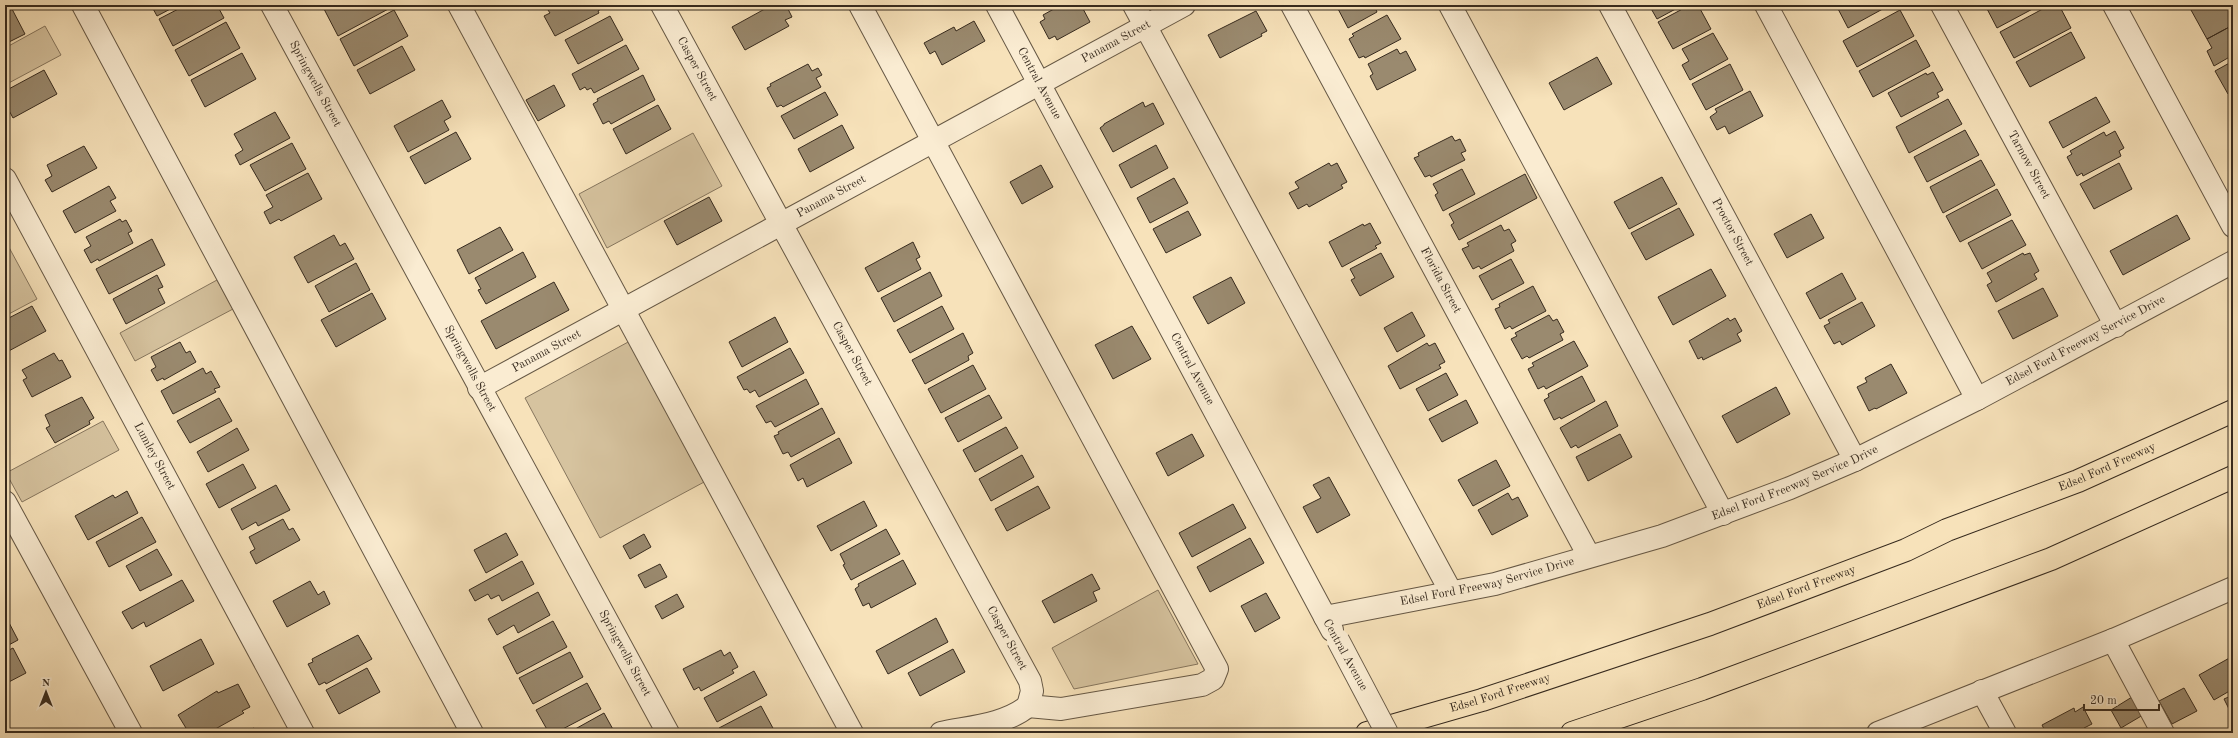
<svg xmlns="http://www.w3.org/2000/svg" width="2238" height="738" font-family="'Old Standard TT',serif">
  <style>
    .green { fill: #d6c39f; stroke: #86765e }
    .building { fill: #9a8a6f; stroke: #362a1e }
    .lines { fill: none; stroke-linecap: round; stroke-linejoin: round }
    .minor-casing { stroke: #665845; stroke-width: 24 }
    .highway-casing { stroke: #362a1e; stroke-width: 24 }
    .minor { stroke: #faecd2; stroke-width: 22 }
    .highway { stroke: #f7e2ba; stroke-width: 22 }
    .minor-bridge-casing { stroke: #665845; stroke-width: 24; stroke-linecap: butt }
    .minor-bridge { stroke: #faecd2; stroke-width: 22 }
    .labels { text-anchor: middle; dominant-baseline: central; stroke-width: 4; stroke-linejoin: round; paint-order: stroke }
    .street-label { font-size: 12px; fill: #362a1e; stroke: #faecd2 }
  </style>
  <rect width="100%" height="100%" fill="#f7e2ba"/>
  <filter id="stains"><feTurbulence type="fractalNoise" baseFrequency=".005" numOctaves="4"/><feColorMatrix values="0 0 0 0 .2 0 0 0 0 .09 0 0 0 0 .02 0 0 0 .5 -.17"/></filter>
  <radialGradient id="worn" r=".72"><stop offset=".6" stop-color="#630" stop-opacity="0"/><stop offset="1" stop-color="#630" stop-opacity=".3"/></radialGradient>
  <path class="green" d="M45 26 61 55 5 85V48Z
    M693 133 722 186 607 248 579 194Z
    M5 240 37 299 5 316Z
    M217 280 233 309 135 361 120 333Z
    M630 341 706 481 600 538 525 398Z
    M103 421 119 450 22 502 6 473Z
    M1158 590 1198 664 1074 689 1052 648Z"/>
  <path class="building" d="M151 5H178L157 16Z
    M186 5H217L224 18 173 46 159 19Z
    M331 5H391L392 7 338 36 324 9Z
    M558 5H603L604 7 598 11 599 13 555 36 544 16 550 13 548 10Z
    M772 5H786L792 17 785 20 789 26 745 50 732 27Z
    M1061 5H1081L1090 22 1057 40 1055 36 1049 39 1040 22 1045 19 1043 15Z
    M1336 5H1374L1377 12 1348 28Z
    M1649 5H1683L1657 19Z
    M1690 5H1698L1711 29 1673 49 1658 22Z
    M1836 5H1890L1848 28Z
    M1985 5H2040L1997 28Z
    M2050 5H2059L2071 28 2014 58 2000 32Z
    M2199 5H2233V25L2207 39 2191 10Z
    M12 9 25 34 5 44V13Z
    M394 10 408 36 354 66 340 39Z
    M1900 10 1914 36 1857 67 1843 41Z
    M1256 11 1267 31 1261 34 1262 36 1220 58 1208 35Z
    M1387 15 1401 39 1365 58 1364 56 1359 58 1349 39 1354 36 1352 34Z
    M610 16 623 40 578 64 565 40Z
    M974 21 985 41 942 65 935 51 930 54 924 43 954 27 956 31Z
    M226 22 240 48 189 76 175 50Z
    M2233 25V55L2214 66 2207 51 2212 48 2207 39Z
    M2071 32 2085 58 2030 87 2016 62Z
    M1713 33 1728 59 1690 80 1682 65 1689 61 1682 49Z
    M1916 40 1930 66 1873 97 1859 71Z
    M626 45 639 69 594 93 591 88 587 90 585 87 580 90 572 74Z
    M402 46 415 70 370 94 357 70Z
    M1397 49 1400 54 1406 51 1416 70 1377 90 1370 76 1373 74 1368 64Z
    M242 53 256 79 205 107 191 80Z
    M1597 57 1612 84 1564 110 1549 83Z
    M2233 61V92L2228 94 2215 71Z
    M808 64 812 71 818 68 822 75 816 78 821 87 783 107 781 105 777 107 767 88 771 86 770 84Z
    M1730 64 1743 90 1706 110 1692 84Z
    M44 70 57 94 13 118 5 103V91Z
    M1933 72 1943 90 1937 93 1939 97 1901 117 1888 93 1926 73 1927 75Z
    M643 75 655 100 611 124 609 121 603 124 593 104 598 101 597 99Z
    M554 85 565 106 538 121 526 100Z
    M1750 91 1763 116 1729 134 1725 126 1717 130 1710 117 1717 112 1715 109Z
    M825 92 838 115 794 139 781 116Z
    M2096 97 2110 122 2063 148 2049 122Z
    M1948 99 1962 124 1909 153 1896 127Z
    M442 100 451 117 444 121 449 130 408 152 394 126Z
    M1143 102 1145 107 1153 103 1164 124 1113 152 1100 128 1104 125V124Z
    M658 105 671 129 626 154 613 129Z
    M275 112 290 138 240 165 235 155 243 150 234 134Z
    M842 125 854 148 810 172 798 149Z
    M1965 130 1979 155 1927 182 1914 157Z
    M2115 131 2124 148 2119 151 2121 156 2083 176 2082 173 2077 176 2067 157 2072 154 2070 151 2104 132 2106 136Z
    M456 132 471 159 425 184 410 157Z
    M1452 136 1455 141 1460 139 1466 151 1461 153 1465 160 1431 177 1430 175 1425 177 1414 158 1419 156 1418 153Z
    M292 143 306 169 265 191 250 165Z
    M1156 145 1168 168 1131 188 1119 165Z
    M84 146 97 168 52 192 45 180 52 176 47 165Z
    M1981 160 1995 185 1943 213 1930 187Z
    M1329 163 1331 166 1337 163 1347 182 1341 185 1343 188 1309 207 1307 204 1298 209 1289 193 1299 188 1295 182Z
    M2119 163 2132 189 2094 209 2080 184Z
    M1041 165 1053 187 1022 204 1010 182Z
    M1462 169 1475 194 1443 211 1435 195 1438 193 1433 184Z
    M308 173 322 199 281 221 279 219 270 224 264 212 273 207 266 195Z
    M1525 174 1537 198 1459 240 1451 225 1454 223 1449 214Z
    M1662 177 1677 204 1629 229 1614 202Z
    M1174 178 1188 203 1150 223 1137 198Z
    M109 186 116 198 110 201 116 211 75 233 63 211Z
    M1997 189 2011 215 1960 242 1946 216Z
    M709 197 722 221 677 245 664 221Z
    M1679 208 1694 235 1646 260 1631 233Z
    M1188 211 1201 235 1166 253 1153 229Z
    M1811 214 1824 238 1787 258 1774 234Z
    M2177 215 2190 239 2123 275 2110 251Z
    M120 219 122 222 126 220 132 231 128 233 133 243 99 261 98 259 91 263 84 250 91 246 86 237Z
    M2012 220 2026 245 1982 269 1968 243Z
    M1370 223 1381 243 1375 246 1377 248 1342 267 1329 242 1363 224 1364 226Z
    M1501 225 1504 231 1509 229 1516 241 1511 244 1514 251 1481 269 1479 266 1473 269 1462 249 1469 246 1467 243Z
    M500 227 513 250 469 274 457 250Z
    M334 235 340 246 345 243 354 259 308 283 294 257Z
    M152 239 165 265 109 294 96 269Z
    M913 242 920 257 916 259 921 269 878 292 865 268Z
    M523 252 536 277 486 304 478 290 481 289 475 278Z
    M1381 253 1394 277 1360 296 1351 280 1355 278 1350 269Z
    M2023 253 2024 255 2030 253 2039 271 2034 274 2037 279 1996 302 1987 285 1992 282 1987 273Z
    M1511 259 1524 283 1492 300 1479 276Z
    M356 263 370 290 329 312 315 286Z
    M1711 269 1726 296 1673 325 1658 297Z
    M930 272 942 296 894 322 881 298Z
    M1842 273 1856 299 1820 319 1806 293Z
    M157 275 163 287 158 289 165 303 126 324 113 299Z
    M1231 277 1245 303 1208 324 1193 297Z
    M554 282 569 310 496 349 481 321Z
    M1533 286 1546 311 1512 329 1510 326 1505 329 1495 309 1500 307 1499 304Z
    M2043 288 2058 316 2013 339 1998 311Z
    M372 293 386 319 336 347 321 320Z
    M1862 302 1875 326 1842 345 1840 341 1834 344 1824 326 1830 323 1828 320Z
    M32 306 46 331 5 353V320Z
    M942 306 954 329 910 353 897 330Z
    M1412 312 1425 336 1397 352 1384 328Z
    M1549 315 1553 321 1557 319 1564 332 1560 334 1563 340 1529 358 1527 356 1522 359 1511 339 1517 336 1515 333Z
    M775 317 788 342 742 367 729 342Z
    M1728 318 1730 321 1735 318 1742 331 1737 334 1741 341 1703 360 1702 357 1698 359 1689 341Z
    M1132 326 1151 359 1113 379 1095 345Z
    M963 333 973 353 968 356 969 360 925 384 912 360Z
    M1574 341 1588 366 1546 389 1544 386 1538 389 1528 369 1534 366 1532 363Z
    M180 342 186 353 190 351 196 362 164 380 163 378 157 381 151 370 156 367 151 357Z
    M1427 343 1429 346 1435 343 1445 362 1439 365 1441 368 1400 389 1388 366Z
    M790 348 804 373 759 397 755 390 750 393 747 389 744 390 737 377Z
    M54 353 59 361 62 360 71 377 32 397 23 380 27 378 22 370Z
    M1891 364 1907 393 1876 409 1875 408 1869 411 1857 387 1867 382 1865 378Z
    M973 365 986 389 941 413 928 389Z
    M203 368 206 374 211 371 220 387 214 389 216 392 173 414 161 391Z
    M1446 373 1458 395 1428 411 1416 389Z
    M1582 376 1595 401 1561 419 1560 417 1554 420 1544 400 1549 397 1548 394Z
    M806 379 819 404 775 427 771 421 766 423 756 406Z
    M1776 387 1790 414 1737 443 1722 416Z
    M989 395 1002 418 958 442 945 418Z
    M82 397 94 418 89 421 90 424 55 443 46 428 50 426 45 415Z
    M219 398 232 421 190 443 177 421Z
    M1466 400 1478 423 1442 442 1429 419Z
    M1606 401 1618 426 1578 448 1576 445 1571 448 1560 428Z
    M822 408 835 433 791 457 788 452 783 454 774 436 779 434 778 432Z
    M1006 427 1018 448 975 472 963 450Z
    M237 428 249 450 208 472 197 452Z
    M1192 434 1204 456 1168 476 1156 453Z
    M1620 434 1632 457 1588 481 1576 457Z
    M839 438 852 463 807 487 803 478 798 481 790 465Z
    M1022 455 1034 477 991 501 979 479Z
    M1496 460 1510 486 1473 506 1458 480Z
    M243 464 256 488 219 508 206 484Z
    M1329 477 1350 515 1317 533 1303 507 1321 498 1313 485Z
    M276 485 290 510 258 526 256 522 242 530 231 509Z
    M1038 486 1050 508 1007 531 995 509Z
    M127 491 138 513 88 540 75 516 113 495 115 498Z
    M1508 493 1512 500 1518 497 1528 516 1492 535 1478 510Z
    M864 501 877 526 831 551 817 526Z
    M1233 504 1246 528 1192 557 1179 533Z
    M142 517 156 542 109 567 96 542Z
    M283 519 289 530 293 528 300 540 256 564 250 552 255 549 249 537Z
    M886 529 900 554 851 580 843 565 845 564 840 554Z
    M506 533 518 555 486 573 474 550Z
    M644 534 651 547 630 559 623 546Z
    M1250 538 1264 563 1210 592 1197 567Z
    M157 549 172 575 140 591 126 566Z
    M903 560 916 584 871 608 869 603 863 606 855 589 859 586 858 584Z
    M522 561 534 584 502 601 499 595 491 599 488 594 475 601 469 590Z
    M660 564 667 577 645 588 638 575Z
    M1092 574 1100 589 1093 592 1097 601 1054 623 1042 601Z
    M182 580 194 601 146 627 144 622 132 629 122 612Z
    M310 581 318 595 324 591 330 604 287 627 273 601Z
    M538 592 550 615 518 633 514 625 497 635 488 619Z
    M1266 593 1280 618 1255 632 1241 606Z
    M677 594 684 607 662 619 655 606Z
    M5 615 18 640 5 647Z
    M936 618 948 642 888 674 876 651Z
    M553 621 567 647 517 674 503 647Z
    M358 635 372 659 326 684 325 682 319 685 308 664 313 662 312 659Z
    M201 639 214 664 163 691 150 666Z
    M13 648 26 673 5 684V652Z
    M953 649 965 672 920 696 908 673Z
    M721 650 724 656 730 652 738 667 732 670 734 673 701 691 699 687 694 690 683 669Z
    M570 652 583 677 533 704 519 678Z
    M2233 656V689L2214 700 2199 675Z
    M367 668 380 692 339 714 326 690Z
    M754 671 767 695 717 722 704 698Z
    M587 683 601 709 555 733H549L536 710Z
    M238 684 250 707 242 711 244 713 210 732 189 733 178 715 217 691 218 693Z
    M2184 688 2197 711 2172 724 2159 701Z
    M2233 695V712L2231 713 2224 699Z
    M2132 697 2143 715 2121 728 2111 710Z
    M761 706 774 730 767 733H722L719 728Z
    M2083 707 2092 724 2084 728 2087 733H2046L2042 725 2074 708 2075 712Z
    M604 713 615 733H568Z
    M254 728 257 733H244Z"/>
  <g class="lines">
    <defs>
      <g id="minor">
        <path d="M83 5 472 733"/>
        <path id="s1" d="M272 5 668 733"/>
        <path d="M459 5 852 733"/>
        <path id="s2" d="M662 5 1030 681 1032 691 1028 706"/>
        <path d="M860 5 1217 669 1213 679 1202 685 1061 709 1028 706"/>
        <path id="s3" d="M997 5 1332 630"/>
        <path d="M1134 5 1451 592"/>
        <path id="s4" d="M1292 5 1589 556"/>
        <path d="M1450 5 1723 514"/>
        <path id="s5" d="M1610 5 1855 460"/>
        <path d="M1766 5 1977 399"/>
        <path id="s6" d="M1942 5 2116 326"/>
        <path d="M2114 5 2233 226"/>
        <path id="s7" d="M5 179 303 733"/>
        <path id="s8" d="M479 388 1184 5"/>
        <path d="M5 502 131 733"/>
        <path id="s9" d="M1325 617 1495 584 1662 536 1790 488 1855 460 1977 399 2233 262"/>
        <path d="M2113 640 2163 733"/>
        <path d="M1982 691 2005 733"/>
        <path d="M941 733C969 727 1005 725 1028 706"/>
        <path d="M1878 733 2113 640 2233 588"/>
      </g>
      <g id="highway">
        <path id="s10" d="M1367 733 1482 700 1710 624 1906 550 1947 530 2078 481 2233 411"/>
        <path d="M1572 733 1702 689 2051 559 2233 477"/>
      </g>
    </defs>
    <use href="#minor" class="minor-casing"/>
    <use href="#highway" class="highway-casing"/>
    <use href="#minor" class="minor"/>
    <use href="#highway" class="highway"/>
    <defs>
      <path id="minor-bridge" d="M1338 640 1387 733"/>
    </defs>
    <use href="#minor-bridge" class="minor-bridge-casing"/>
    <use href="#minor-bridge" class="minor-bridge"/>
  </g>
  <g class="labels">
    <g class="street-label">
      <text stroke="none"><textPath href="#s8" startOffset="725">Panama Street</textPath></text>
      <text stroke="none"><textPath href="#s2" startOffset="73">Casper Street</textPath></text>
      <text stroke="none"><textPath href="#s3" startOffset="89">Central Avenue</textPath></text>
      <text stroke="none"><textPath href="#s1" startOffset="90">Springwells Street</textPath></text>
      <text stroke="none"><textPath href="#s6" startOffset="182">Tarnow Street</textPath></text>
      <text stroke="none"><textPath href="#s8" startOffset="401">Panama Street</textPath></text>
      <text stroke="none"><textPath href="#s5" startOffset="258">Proctor Street</textPath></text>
      <text stroke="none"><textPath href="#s4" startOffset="313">Florida Street</textPath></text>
      <text stroke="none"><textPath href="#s9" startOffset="814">Edsel Ford Freeway Service Drive</textPath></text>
      <text stroke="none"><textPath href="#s8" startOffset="77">Panama Street</textPath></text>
      <text stroke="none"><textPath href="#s2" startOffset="397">Casper Street</textPath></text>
      <text stroke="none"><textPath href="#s1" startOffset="414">Springwells Street</textPath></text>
      <text stroke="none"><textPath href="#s3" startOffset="413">Central Avenue</textPath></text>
      <text stroke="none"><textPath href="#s7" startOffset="315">Lumley Street</textPath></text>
      <text stroke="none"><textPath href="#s10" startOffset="787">Edsel Ford Freeway</textPath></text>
      <text stroke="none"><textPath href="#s9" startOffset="490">Edsel Ford Freeway Service Drive</textPath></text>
      <text stroke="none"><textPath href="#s9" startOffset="166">Edsel Ford Freeway Service Drive</textPath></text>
      <text stroke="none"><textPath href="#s10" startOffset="463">Edsel Ford Freeway</textPath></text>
      <text stroke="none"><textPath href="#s2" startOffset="721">Casper Street</textPath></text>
      <text stroke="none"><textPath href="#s1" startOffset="738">Springwells Street</textPath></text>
      <text transform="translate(1345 655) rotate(61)">Central Avenue</text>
      <text stroke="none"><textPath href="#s10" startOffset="139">Edsel Ford Freeway</textPath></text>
    </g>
  </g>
  <rect width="2238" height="738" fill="none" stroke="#f7e2ba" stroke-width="20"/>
  <rect x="6" y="6" width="2226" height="726" fill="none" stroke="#362a1e" stroke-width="2"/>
  <rect x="10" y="10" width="2218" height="718" fill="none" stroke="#362a1e"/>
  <g transform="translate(46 692)" stroke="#faecd2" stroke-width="3" paint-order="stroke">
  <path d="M0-3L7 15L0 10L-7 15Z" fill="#362a1e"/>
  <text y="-6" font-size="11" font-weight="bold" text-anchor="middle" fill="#362a1e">N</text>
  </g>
  <path d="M2084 704v6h75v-6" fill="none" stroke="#362a1e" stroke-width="2"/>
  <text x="2090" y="704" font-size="12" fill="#362a1e" stroke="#faecd2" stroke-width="3" paint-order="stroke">20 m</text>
  <rect width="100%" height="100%" filter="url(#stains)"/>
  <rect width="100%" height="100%" fill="url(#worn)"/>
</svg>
